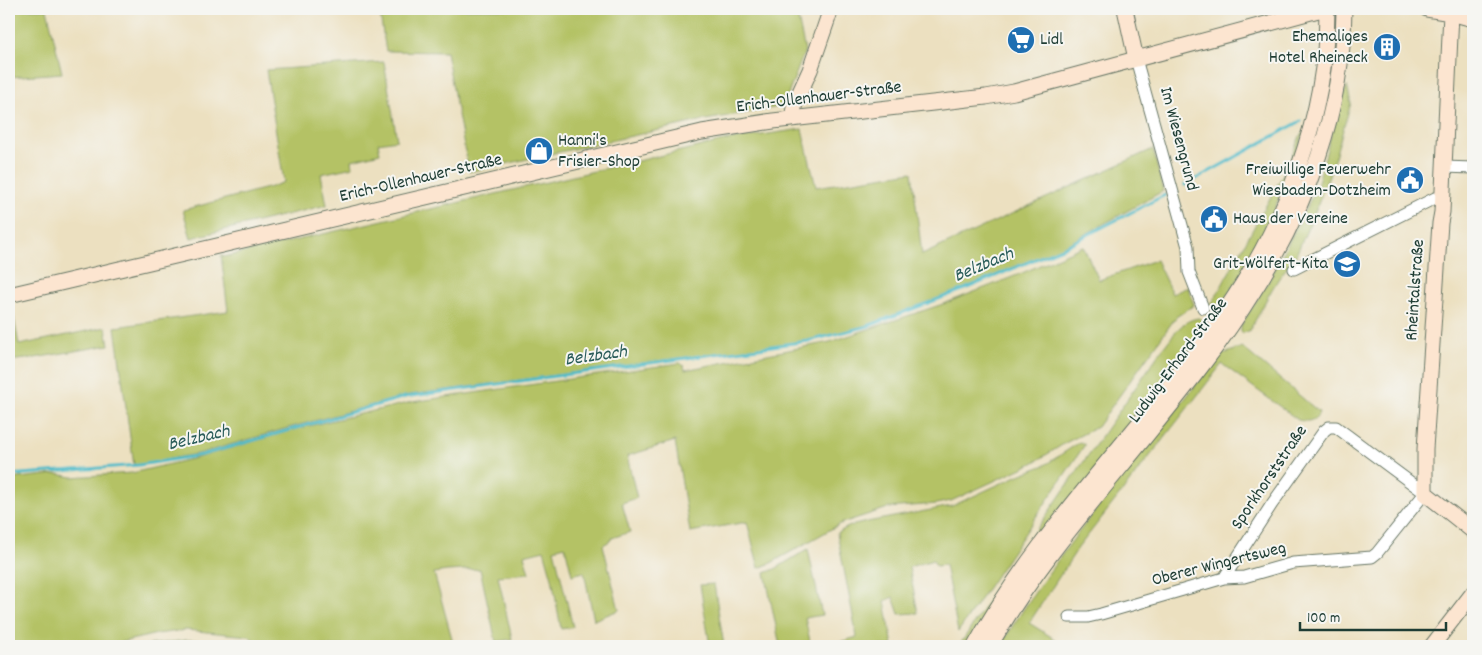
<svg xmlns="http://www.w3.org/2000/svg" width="1482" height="655" font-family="Dekko,sans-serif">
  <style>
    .green { fill: #b4c265; stroke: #6a804c }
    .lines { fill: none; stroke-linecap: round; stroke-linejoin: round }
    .stream { stroke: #4fbcca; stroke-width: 3 }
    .street-casing { stroke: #677665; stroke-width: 13 }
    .secondary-casing { stroke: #677665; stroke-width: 17 }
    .street { stroke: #fff; stroke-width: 11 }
    .secondary { stroke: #fce5d0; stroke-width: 15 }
    .labels { text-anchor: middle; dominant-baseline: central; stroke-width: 4; stroke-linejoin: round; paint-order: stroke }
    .poi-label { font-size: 18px; fill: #1f3d34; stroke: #f6f6f2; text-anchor: end }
    .street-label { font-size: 18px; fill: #1f3d34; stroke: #f6f6f2 }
    .water-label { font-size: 19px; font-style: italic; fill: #2b5d5a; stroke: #f6f6f2 }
  </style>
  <rect width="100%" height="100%" fill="#f6f6f2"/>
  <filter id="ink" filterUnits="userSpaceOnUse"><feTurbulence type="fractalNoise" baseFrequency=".02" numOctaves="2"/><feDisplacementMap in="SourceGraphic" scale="10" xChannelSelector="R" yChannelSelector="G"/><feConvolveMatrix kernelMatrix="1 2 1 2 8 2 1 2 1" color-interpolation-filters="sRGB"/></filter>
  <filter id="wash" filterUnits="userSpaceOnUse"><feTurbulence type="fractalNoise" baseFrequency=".0096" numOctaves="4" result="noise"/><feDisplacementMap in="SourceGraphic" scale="20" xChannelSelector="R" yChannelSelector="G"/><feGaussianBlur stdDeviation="1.12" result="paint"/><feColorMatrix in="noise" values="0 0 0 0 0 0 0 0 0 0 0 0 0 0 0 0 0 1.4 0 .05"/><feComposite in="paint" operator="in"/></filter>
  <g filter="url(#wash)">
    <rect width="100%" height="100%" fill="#ece0c0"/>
    <path class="green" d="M9 9H47L62 73 9 77Z
      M379 9H796L805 51 785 102 778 107 700 121 469 172 446 52 386 51Z
      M384 62 397 140 378 143 380 153 352 160 353 167 321 174 327 205 191 238 183 210 271 187 284 182 266 70Z
      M1347 86 1351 103 1331 170 1317 207 1296 255V260C1277 272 1262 311 1249 331L1243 333 1241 331V326L1272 275 1316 189 1339 106Z
      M802 129 816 187 912 172 922 255 1153 149 1163 191 1064 246 967 287 868 325 808 341 409 395 281 430 202 453 134 466 115 327 228 311 221 255 224 257 728 140Z
      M1305 129 1294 163 1256 252 1215 314 1210 307 1285 171 1301 134Z
      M1083 246 1099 280 1156 260 1172 294 1188 287 1194 305 1176 317 1097 427 1067 442 1033 463 951 501 936 504 888 508 842 523 771 563 759 568 747 522 690 532 675 441 627 456 637 498 622 503 630 532 612 538 610 541 603 545 619 610 594 620 584 572 572 575 565 546 554 549 573 627 561 629 552 578 544 550 524 555 529 573 498 576 512 639 496 642 480 569 447 571 434 573 454 646H261L249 636 186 630 157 634 104 646H9V479L57 474 72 477 132 473 200 457 300 428 412 402 680 363 684 366 685 370 830 342 946 303 1020 274Z
      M12 307 19 345 106 327 109 345 35 358 9 361V308Z
      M1199 318 1206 322 1188 351 989 609 968 646H959L1018 556 1163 348C1174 335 1181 320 1199 318Z
      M1242 347 1319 412C1316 422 1307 422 1298 420L1222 364 1078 548 1029 623 1058 641 1059 646H1000C1064 542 1144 451 1219 356Z
      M1080 442 1084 444V446L958 632 945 565 936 566 933 560 909 567 918 613 899 614 893 597 885 601 893 646H826L857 637 837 533 850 526 867 522 952 506 1019 475 1045 465Z
      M808 549 822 615 805 618 811 646H780L765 573 775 569Z
      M714 584 724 646H710L700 585Z
      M186 640H210L218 644V646H141Z"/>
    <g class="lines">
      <path class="stream" d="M1185 185 1301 121
        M9 475 139 465 202 455 405 397 808 341 868 326 967 288 1064 247 1165 195"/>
    </g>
  </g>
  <g filter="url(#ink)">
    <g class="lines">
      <defs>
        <path id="street" d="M1136 59 1188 247 1189 272 1203 308
          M1444 167 1473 168
          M1294 269 1435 198H1442
          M1069 617H1088L1101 614 1224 578 1244 577 1293 563 1372 557 1377 553 1425 493 1336 427H1329L1324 431 1272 504 1224 578"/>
        <path id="secondary" d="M1125 9 1136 59
          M1427 9 1451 13 1473 19
          M1451 13 1442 212 1440 223 1425 449V493L1473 531
          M792 118 795 103 810 70 831 9
          M9 295 702 132 773 121 986 97 1014 92 1322 9
          M975 646C1042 523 1146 427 1225 311 1285 223 1327 117 1327 9
          M990 646C1029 576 1082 514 1133 452 1175 400 1218 349 1253 292 1307 208 1343 109 1344 9
          M1432 646 1473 593"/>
      </defs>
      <use href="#street" class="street-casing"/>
      <use href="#secondary" class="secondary-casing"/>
      <use href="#street" class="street"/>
      <use href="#secondary" class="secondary"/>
    </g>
  </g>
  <defs>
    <symbol id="supermarket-disc" viewBox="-11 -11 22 22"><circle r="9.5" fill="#1f6fb2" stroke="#f6f6f2"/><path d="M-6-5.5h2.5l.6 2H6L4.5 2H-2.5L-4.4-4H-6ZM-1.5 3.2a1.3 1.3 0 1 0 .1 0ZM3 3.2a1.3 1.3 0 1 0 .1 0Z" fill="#fff"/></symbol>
    <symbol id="building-disc" viewBox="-11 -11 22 22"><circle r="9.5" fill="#1f6fb2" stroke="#f6f6f2"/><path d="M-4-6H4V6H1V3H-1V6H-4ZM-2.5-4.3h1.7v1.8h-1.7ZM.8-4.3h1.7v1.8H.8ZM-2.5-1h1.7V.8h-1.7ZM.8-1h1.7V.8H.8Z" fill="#fff"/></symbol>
    <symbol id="shop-disc" viewBox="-11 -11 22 22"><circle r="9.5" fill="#1f6fb2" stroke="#f6f6f2"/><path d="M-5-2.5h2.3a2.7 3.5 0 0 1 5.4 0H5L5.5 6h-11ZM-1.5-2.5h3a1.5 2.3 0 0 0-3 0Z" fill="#fff"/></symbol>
    <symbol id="civic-disc" viewBox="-11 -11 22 22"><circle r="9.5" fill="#1f6fb2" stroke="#f6f6f2"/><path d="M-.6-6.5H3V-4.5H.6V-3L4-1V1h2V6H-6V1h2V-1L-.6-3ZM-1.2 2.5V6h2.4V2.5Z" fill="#fff"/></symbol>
    <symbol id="school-disc" viewBox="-11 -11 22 22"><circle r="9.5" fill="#1f6fb2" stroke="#f6f6f2"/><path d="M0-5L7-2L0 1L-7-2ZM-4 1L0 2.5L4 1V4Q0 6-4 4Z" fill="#fff"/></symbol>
  </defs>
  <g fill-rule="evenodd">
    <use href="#supermarket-disc" x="1005" y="24" width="32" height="32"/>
    <use href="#building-disc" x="1371" y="31" width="32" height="32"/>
    <use href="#shop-disc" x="523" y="135" width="32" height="32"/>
    <use href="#civic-disc" x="1394" y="164" width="32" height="32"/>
    <use href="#civic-disc" x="1198" y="203" width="32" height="32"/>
    <use href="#school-disc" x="1331" y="248" width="32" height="32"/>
  </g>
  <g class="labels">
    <g class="poi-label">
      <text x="1368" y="37">Ehemaliges<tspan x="1368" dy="21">Hotel Rheineck</tspan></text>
      <text x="1040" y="40" text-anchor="start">Lidl</text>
      <text x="558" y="141" text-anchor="start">Hanni's<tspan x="558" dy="21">Frisier-Shop</tspan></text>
      <text x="1391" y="170">Freiwillige Feuerwehr<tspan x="1391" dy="21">Wiesbaden-Dotzheim</tspan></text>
      <text x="1233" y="219" text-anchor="start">Haus der Vereine</text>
      <text x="1328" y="264">Grit-Wölfert-Kita</text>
    </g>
    <g class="street-label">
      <text transform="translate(819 98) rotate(-7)">Erich-Ollenhauer-Straße</text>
      <text transform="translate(1178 139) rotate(75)">Im Wiesengrund</text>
      <text transform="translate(421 179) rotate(-13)">Erich-Ollenhauer-Straße</text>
      <text transform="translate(1416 290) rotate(-86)">Rheintalstraße</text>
      <text transform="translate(1179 361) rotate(-53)">Ludwig-Erhard-Straße</text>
      <text transform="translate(1270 478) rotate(-56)">Sporkhorststraße</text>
      <text transform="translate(1219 565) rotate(-14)">Oberer Wingertsweg</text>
    </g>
    <g class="water-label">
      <text transform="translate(984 266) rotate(-23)">Belzbach</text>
      <text transform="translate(596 357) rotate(-8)">Belzbach</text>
      <text transform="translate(199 439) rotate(-13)">Belzbach</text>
    </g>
  </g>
  <rect width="1482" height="655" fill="none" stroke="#f6f6f2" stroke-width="30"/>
  <path d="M1300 622v8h146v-8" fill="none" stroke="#1f3d34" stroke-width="2.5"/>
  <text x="1307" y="622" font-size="15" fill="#1f3d34" stroke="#f6f6f2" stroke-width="4" paint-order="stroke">100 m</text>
</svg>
